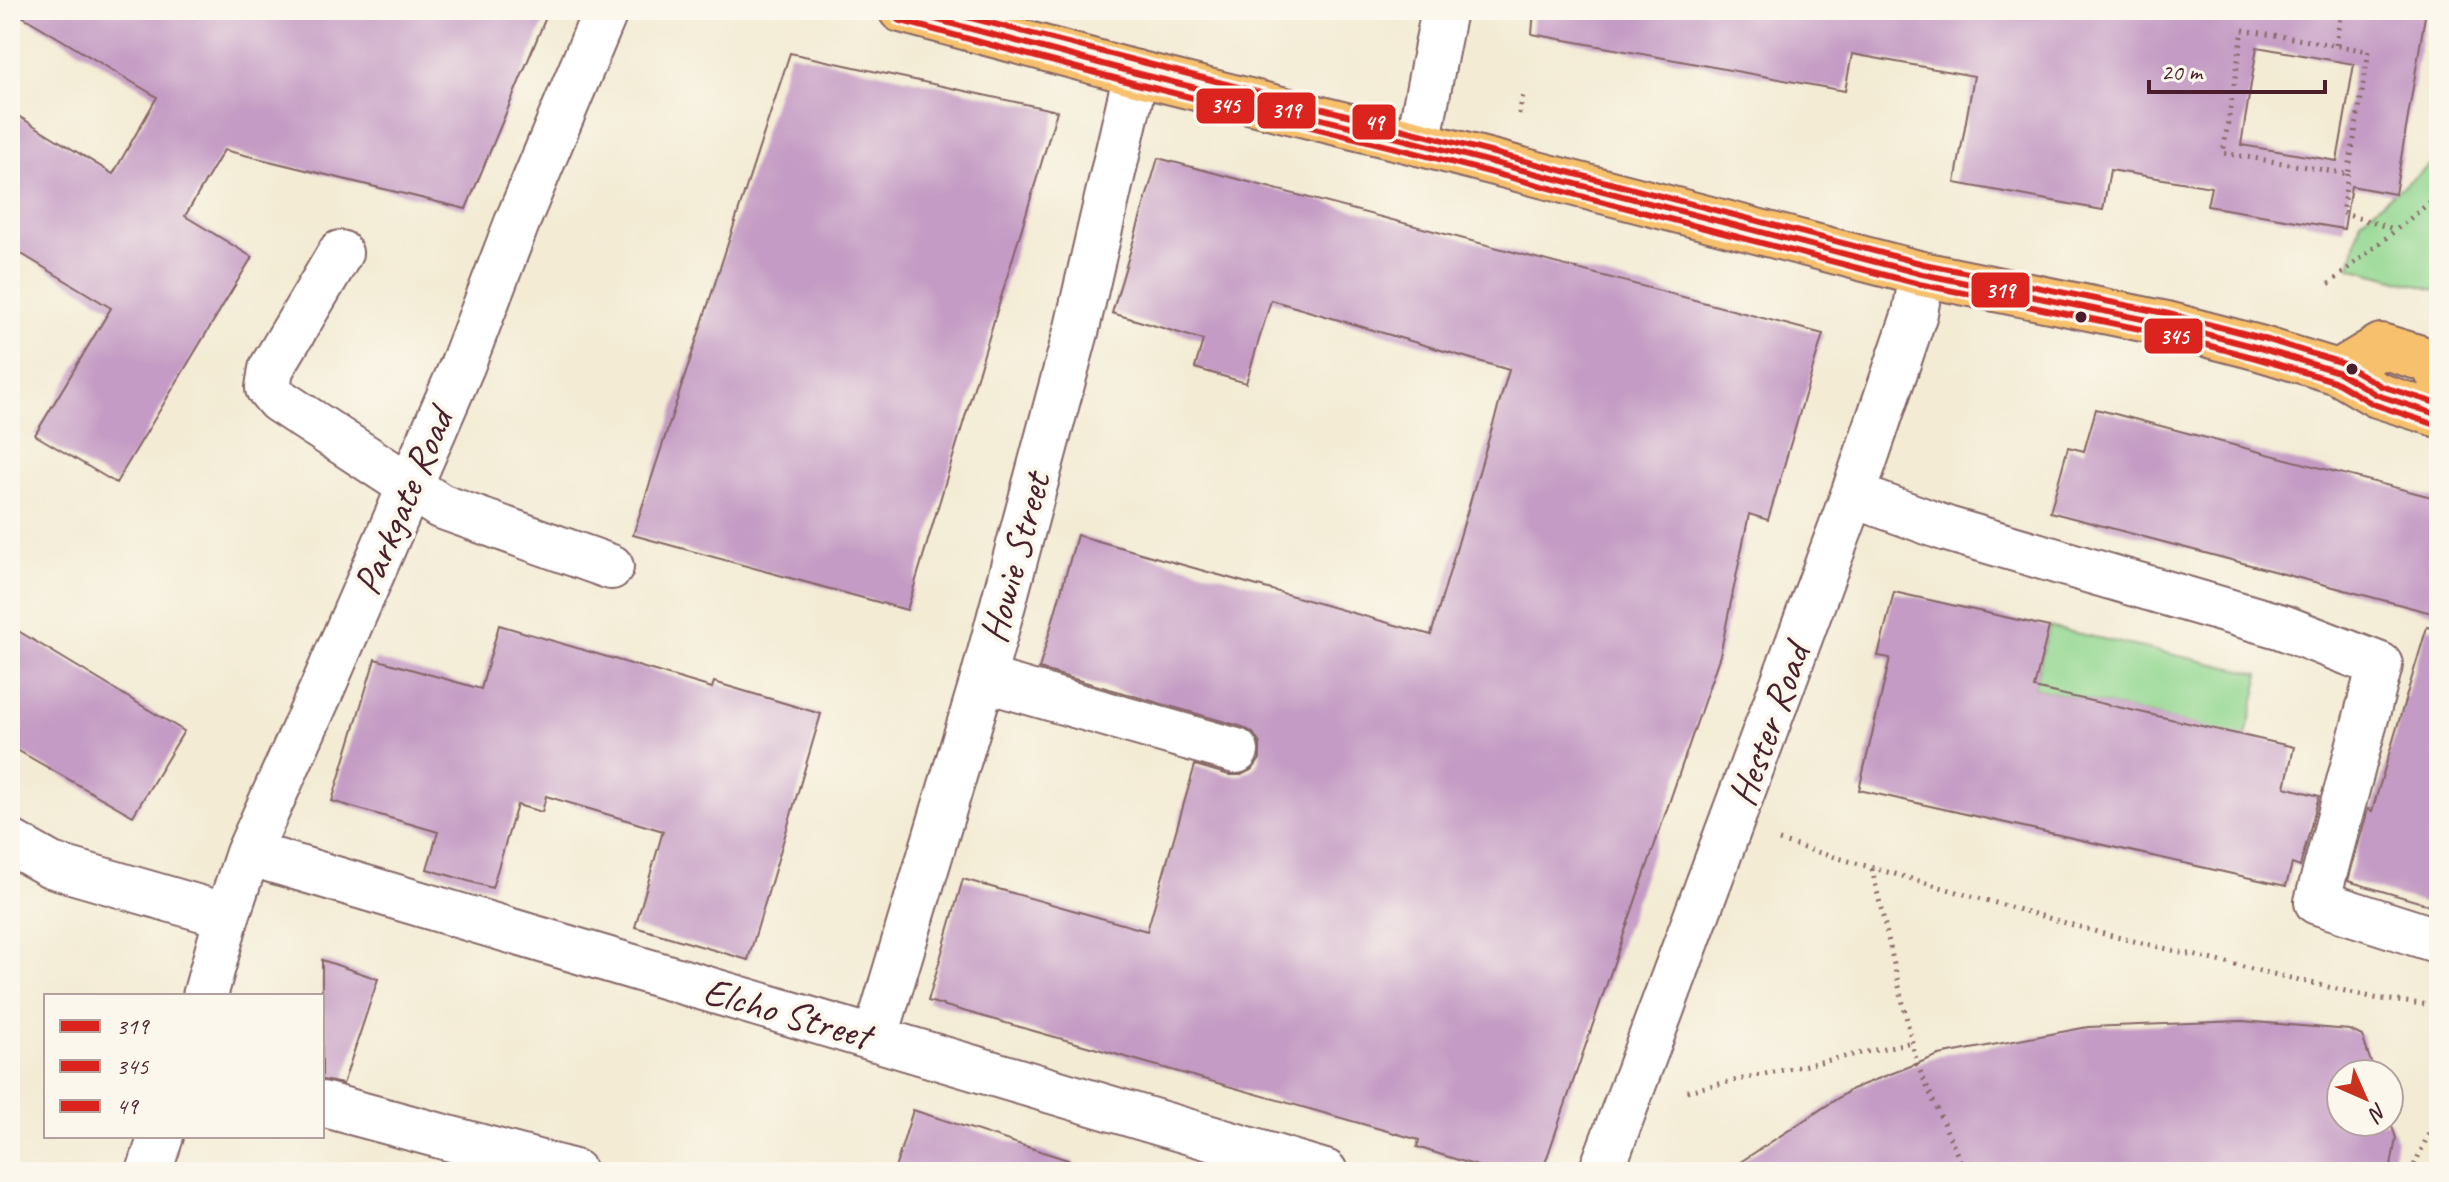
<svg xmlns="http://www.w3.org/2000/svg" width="2449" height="1182" font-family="Caveat,sans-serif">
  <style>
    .green { fill: #92d790; stroke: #6e7b5e; stroke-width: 2 }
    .building { fill: #c49bc4; fill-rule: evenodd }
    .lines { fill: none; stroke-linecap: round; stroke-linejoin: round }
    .minor-casing { stroke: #856666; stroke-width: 48 }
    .highway-casing { stroke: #856666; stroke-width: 48 }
    .path { stroke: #856666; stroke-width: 5; stroke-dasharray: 2 6; stroke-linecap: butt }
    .minor { stroke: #fff; stroke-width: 44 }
    .highway { stroke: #f7c06c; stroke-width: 44 }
    .bus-1-casing { stroke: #fbf7ec; stroke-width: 12 }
    .bus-2-casing { stroke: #fbf7ec; stroke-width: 12 }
    .bus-3-casing { stroke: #fbf7ec; stroke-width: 12 }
    .bus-1 { stroke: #dc241f; stroke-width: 6 }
    .bus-2 { stroke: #dc241f; stroke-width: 6 }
    .bus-3 { stroke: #dc241f; stroke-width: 6 }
    .bus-dot { fill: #4a1f2b; stroke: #fbf7ec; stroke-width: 3 }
    .labels { text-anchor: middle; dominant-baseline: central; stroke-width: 8; stroke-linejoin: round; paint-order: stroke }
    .street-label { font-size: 40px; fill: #4a1f2b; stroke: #fbf7ec }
    .line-badge { stroke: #fbf7ec; stroke-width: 3 }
    .badge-label { font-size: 22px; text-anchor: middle; font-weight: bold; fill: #fff }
  </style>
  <rect width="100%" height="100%" fill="#fbf7ec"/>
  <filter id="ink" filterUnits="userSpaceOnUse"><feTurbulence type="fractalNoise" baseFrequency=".0125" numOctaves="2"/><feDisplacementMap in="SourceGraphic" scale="16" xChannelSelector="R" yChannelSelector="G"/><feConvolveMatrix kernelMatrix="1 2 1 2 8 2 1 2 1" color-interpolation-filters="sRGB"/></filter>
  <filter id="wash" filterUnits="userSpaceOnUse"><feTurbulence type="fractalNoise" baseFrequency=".006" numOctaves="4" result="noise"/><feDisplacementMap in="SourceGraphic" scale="32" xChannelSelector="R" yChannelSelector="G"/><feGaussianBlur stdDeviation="1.8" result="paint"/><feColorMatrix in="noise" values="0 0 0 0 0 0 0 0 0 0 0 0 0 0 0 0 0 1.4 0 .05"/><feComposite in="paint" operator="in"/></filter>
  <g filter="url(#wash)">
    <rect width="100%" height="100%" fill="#f3ebd4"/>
    <path class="green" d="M2439 158V291L2350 267 2361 219Z
      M2049 627 2260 674 2246 737 2034 688Z"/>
    <g id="blocks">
      <path class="building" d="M12 10H549L466 209 224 150 185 216 252 257 116 483 35 435 111 308 10 247V111L113 174 157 97Z
        M1534 10H2426L2395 194 2351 186 2344 229 2207 206 2211 187 2110 170 2103 210 1955 183 1974 76 1852 54 1845 91 1532 34ZM2257 47 2354 64 2337 161 2241 145Z
        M790 53 1057 111 907 610 633 535Z
        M1158 158 1823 334 1768 520 1749 514 1720 655 1542 1172H1496L1417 1147 1419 1140 928 1001 963 879 1147 931 1195 765 1229 775H1241L1253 769 1260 759V744L1253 733 1243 727 1039 669 1077 535 1431 635 1509 370 1271 300 1246 383 1195 368 1203 340 1112 313Z
        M2096 409 2439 499V615L2050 512 2068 447 2084 451Z
        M1894 592 2049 627 2034 688 2294 747 2285 787 2319 796 2300 867 2292 864 2286 886 1859 790 1890 658 1878 656Z
        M499 625 712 688 714 682 821 714 748 960 635 927 663 831 546 796 542 812 517 805 492 888 427 869 438 832 332 801 375 659 481 689Z
        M10 626 184 731 133 816 10 746Z
        M2427 627 2439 629V908L2348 881 2368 809 2372 811Z
        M322 960 378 979 343 1084 322 1080Z
        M2242 1021 2350 1030 2362 1036 2375 1074H2341V1122H2389V1118L2396 1138 2390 1172H1725L1852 1089 1939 1055 2088 1027Z
        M913 1110 1074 1162 1073 1172H894Z"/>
    </g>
  </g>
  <g filter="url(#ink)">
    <use href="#blocks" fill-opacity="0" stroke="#856666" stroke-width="2"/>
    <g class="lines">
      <defs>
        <path id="minor" d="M1418 143 1444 10
          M340 253 271 369 268 388 278 400 440 506 611 567
          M1853 495 1947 529 2282 627 2380 665 2317 902 2439 941
          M983 679 1236 751
          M10 842 51 865 227 916
          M248 853 1325 1172
          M205 996 227 916 248 853 322 689 462 366 518 220 606 10
          M875 1039 983 679 1077 328 1136 73
          M322 1104 574 1172
          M149 1172 161 1136
          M1601 1172 1853 495 1915 313 1922 274"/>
        <path id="highway" d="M901 10 1136 73 1418 143 1922 274 2167 324 2259 348 2338 372 2377 395 2439 415
          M2338 372 2381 346 2431 361 2439 376"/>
      </defs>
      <use href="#minor" class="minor-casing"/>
      <use href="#highway" class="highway-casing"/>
      <path class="path" d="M679 15 680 10
        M2243 30 2369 51 2348 174 2223 153Z
        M2336 45 2341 10
        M1519 114 1523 95
        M2348 174 2342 213 2394 229
        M2329 284 2439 195
        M1779 841 2108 935 2375 998 2439 1006
        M1872 869 1917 1064 1965 1172
        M1687 1091 1912 1042
        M2411 1172 2439 1112"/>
      <use href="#minor" class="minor"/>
      <use href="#highway" class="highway"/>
      <defs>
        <path id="bus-1" d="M901 10 1136 73 1418 143 1922 274 2167 324 2259 348 2338 372 2377 395 2439 415"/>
        <path id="bus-2" d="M898 20 1133 83 1416 153 1919 284 2165 334 2256 358 2334 381 2373 404 2436 425"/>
        <path id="bus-3" d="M940 10 1924 264 2169 314 2262 338 2342 363 2381 386 2439 404"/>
      </defs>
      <use href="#bus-1" class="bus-1-casing"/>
      <use href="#bus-2" class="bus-2-casing"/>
      <use href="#bus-3" class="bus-3-casing"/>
      <use href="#bus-1" class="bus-1"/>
      <use href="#bus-2" class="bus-2"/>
      <use href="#bus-3" class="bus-3"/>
    </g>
  </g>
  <g class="bus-dot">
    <circle cx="2081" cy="317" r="7"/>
    <circle cx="2352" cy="369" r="7"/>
  </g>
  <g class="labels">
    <g class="street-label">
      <text transform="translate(403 502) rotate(-67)">Parkgate Road</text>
      <text transform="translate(1015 558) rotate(-75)">Howie Street</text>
      <text transform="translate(1769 725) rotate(-70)">Hester Road</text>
      <text transform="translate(787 1013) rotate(16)">Elcho Street</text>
    </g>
  </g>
  <g class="line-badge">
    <rect x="1195" y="87" width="61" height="38" rx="8" fill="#dc241f"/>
    <rect x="1256" y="91" width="61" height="39" rx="8" fill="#dc241f"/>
    <rect x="1351" y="103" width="46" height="38" rx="8" fill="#dc241f"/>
    <rect x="1970" y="271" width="61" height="38" rx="8" fill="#dc241f"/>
    <rect x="2143" y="317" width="61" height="38" rx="8" fill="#dc241f"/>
  </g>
  <g class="badge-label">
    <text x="1225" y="113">345</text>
    <text x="1286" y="118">319</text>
    <text x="1374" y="130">49</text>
    <text x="2000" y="298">319</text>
    <text x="2174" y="344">345</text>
  </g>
  <rect width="2449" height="1182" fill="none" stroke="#fbf7ec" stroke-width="40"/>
  <rect x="44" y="994" width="280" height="144" fill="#fbf7ec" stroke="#b4a19f" stroke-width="2"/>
  <rect x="60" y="1020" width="40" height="12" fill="#dc241f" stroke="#b4a19f" stroke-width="2"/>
  <text x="116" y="1034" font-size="24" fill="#4a1f2b">319</text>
  <rect x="60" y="1060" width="40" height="12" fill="#dc241f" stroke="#b4a19f" stroke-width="2"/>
  <text x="116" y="1074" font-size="24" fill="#4a1f2b">345</text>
  <rect x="60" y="1100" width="40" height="12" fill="#dc241f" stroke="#b4a19f" stroke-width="2"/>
  <text x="116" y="1114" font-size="24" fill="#4a1f2b">49</text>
  <g transform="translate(2365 1098) rotate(135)"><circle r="38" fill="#fbf7ec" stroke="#b4a19f" stroke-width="2"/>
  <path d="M0-6L14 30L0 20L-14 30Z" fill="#c8321e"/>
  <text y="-12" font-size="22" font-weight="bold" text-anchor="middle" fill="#4a1f2b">N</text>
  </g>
  <path d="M2149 80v12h176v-12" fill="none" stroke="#4a1f2b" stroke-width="4"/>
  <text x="2161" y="80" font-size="24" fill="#4a1f2b" stroke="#fbf7ec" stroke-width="6" paint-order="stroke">20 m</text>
</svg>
